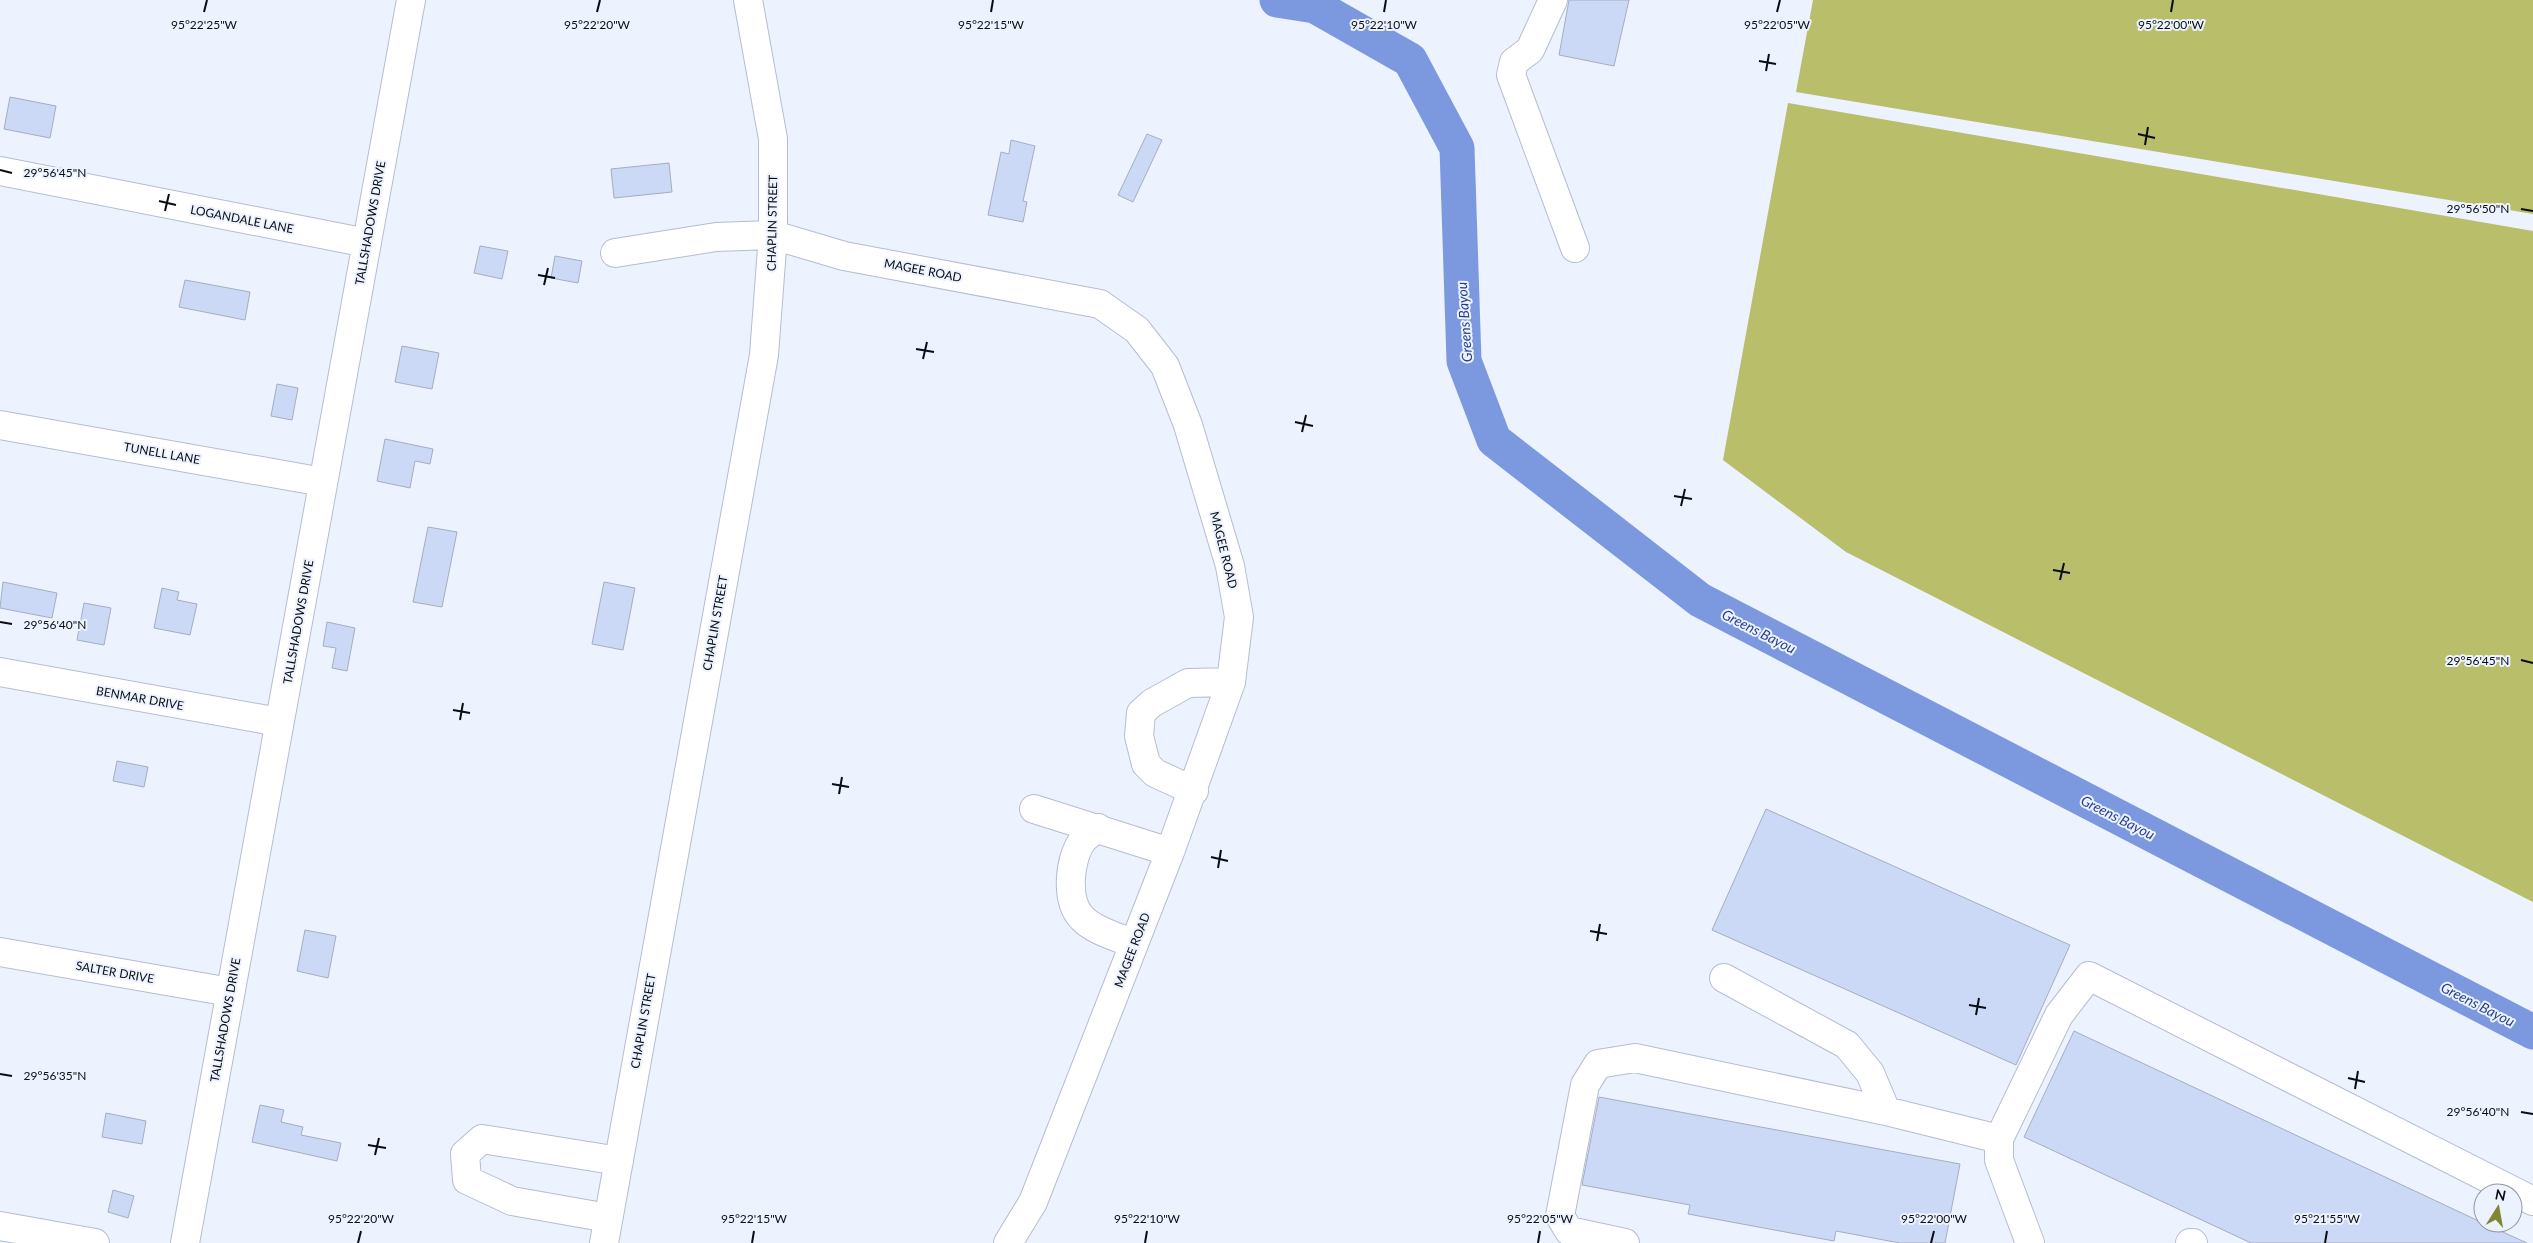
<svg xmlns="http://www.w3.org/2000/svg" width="2533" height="1243" font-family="Lato,sans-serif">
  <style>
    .forest { fill: #b8be6a }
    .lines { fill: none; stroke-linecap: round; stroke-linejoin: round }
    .river { stroke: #7c99df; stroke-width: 35 }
    .building { fill: #cbd8f6; stroke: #a5adc0 }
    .minor-casing { stroke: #b5bdd0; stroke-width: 30 }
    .minor { stroke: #fff; stroke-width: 28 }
    .ticks { fill: none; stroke: #090c12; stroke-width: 2 }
    .labels { text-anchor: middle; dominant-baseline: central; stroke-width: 4; stroke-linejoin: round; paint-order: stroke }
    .street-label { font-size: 12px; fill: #090c12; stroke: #ecf2fe }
    .water-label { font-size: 14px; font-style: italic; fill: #243d8f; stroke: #ecf2fe }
    .ticks-label { font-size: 12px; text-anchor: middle; fill: #090c12; stroke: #ecf2fe; stroke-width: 4; stroke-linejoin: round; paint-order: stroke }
  </style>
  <rect width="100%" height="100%" fill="#ecf2fe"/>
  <path class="forest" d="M1813 0H2533V214L1796 92Z
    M1788 103 2533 231V902L1846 552 1723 460Z"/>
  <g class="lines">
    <path class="river" d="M1277 0 1315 6 1410 60 1457 148 1464 361 1494 440 1700 600 2533 1032"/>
  </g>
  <path class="building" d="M1569 0H1629L1614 66 1559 55Z
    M10 97 56 106 50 138 4 129Z
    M1147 134 1162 140 1133 202 1118 195Z
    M1011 140 1035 146 1023 201 1027 202 1023 222 988 215 1001 152 1009 154Z
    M669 163 672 192 614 198 611 169Z
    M480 246 508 251 502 279 474 273Z
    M555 256 582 261 578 283 551 278Z
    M185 280 250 292 245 320 179 307Z
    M402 346 439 353 432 389 395 382Z
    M277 384 298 388 292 420 271 416Z
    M385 439 433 449 430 464 415 461 410 488 377 481Z
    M428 527 457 532 442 607 413 602Z
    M3 582 57 593 52 618 0 608Z
    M604 582 635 588 623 650 592 644Z
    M162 588 179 592 177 600 197 604 190 635 154 628Z
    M84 603 111 608 104 645 77 640Z
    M327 622 355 628 347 671 332 668 336 648 323 646Z
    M117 761 148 767 144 787 113 781Z
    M1766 809 2070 945 2016 1065 1712 930Z
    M305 930 336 936 328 978 297 971Z
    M2074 1031 2483 1223 2527 1243H2251L2024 1137Z
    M1599 1097 1960 1164 1945 1243H1900L1836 1231 1834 1241 1688 1214 1690 1205 1582 1185Z
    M260 1105 284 1110 281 1122 303 1127 301 1135 341 1143 337 1161 252 1142Z
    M106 1113 146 1121 142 1144 102 1137Z
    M113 1190 134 1196 128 1218 108 1212Z"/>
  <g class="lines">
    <defs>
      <path id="minor" d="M1553 0 1530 50 1514 62 1511 75 1575 248
        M0 171 367 243
        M615 253 716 237 773 235 844 256 1100 304 1137 330 1165 366 1188 425 1230 566 1239 617 1231 682 1170 852 1033 1202 1008 1243
        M0 425 323 482
        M0 672 279 722
        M1194 791 1155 773 1146 764 1139 736 1141 713 1152 703 1188 683 1231 682
        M1034 809 1170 852
        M1098 828C1093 832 1087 835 1083 840 1069 858 1065 901 1082 918 1094 931 1118 937 1134 944
        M0 952 230 992
        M1724 978 1847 1045 1870 1073 1886 1111
        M608 1218 512 1201 467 1180 465 1154 482 1139 619 1161
        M0 1226 95 1243
        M185 1243 411 0
        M604 1243 764 355 773 235V139L748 0
        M1625 1243 1569 1231 1560 1216 1585 1085 1598 1064 1635 1058 1886 1111 1999 1139
        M2030 1243 1999 1160V1139L2059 1015 2089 976 2533 1201
        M2190 1243H2193"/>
    </defs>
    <use href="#minor" class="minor-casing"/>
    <use href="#minor" class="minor"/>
  </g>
  <path class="ticks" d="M204 12 207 0M597 12 600 0M991 12 993 0M1384 12 1386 0M1777 12 1780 0M2171 12 2173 0M1759 61 1776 64M1766 71 1769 54M2138 134 2155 138M2145 145 2148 127M0 170 12 173M159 201 176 205M2521 209 2533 211M165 211 169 194M538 275 555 278M544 285 548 268M916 349 934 352M923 359 927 342M1295 422 1313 426M1302 432 1306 415M1674 496 1692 499M1681 506 1685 489M2053 570 2070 573M2060 580 2064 563M0 622 12 624M2521 660 2533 663M453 710 470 713M460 720 463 703M832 784 849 787M839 794 842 777M1211 857 1228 861M1218 868 1221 850M1590 931 1607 934M1597 941 1600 924M1969 1005 1986 1008M1976 1015 1979 998M0 1074 12 1076M2348 1078 2365 1082M2355 1089 2358 1071M2521 1112 2533 1114M368 1145 386 1148M375 1155 379 1138M358 1243 361 1231M752 1243 754 1231M1145 1243 1147 1231M1538 1243 1540 1231M1931 1243 1934 1231M2325 1243 2327 1231"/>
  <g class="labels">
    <g class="street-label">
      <text transform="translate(242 219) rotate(11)">LOGANDALE LANE</text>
      <text transform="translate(370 223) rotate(-80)">TALLSHADOWS DRIVE</text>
      <text transform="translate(772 223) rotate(-89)">CHAPLIN STREET</text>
      <text transform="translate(923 270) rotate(11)">MAGEE ROAD</text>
      <text transform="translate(162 453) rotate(10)">TUNELL LANE</text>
      <text transform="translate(1224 550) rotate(76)">MAGEE ROAD</text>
      <text transform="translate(298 622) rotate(-80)">TALLSHADOWS DRIVE</text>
      <text transform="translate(715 623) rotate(-80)">CHAPLIN STREET</text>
      <text transform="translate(140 698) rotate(10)">BENMAR DRIVE</text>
      <text transform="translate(1132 950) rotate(-69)">MAGEE ROAD</text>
      <text transform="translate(115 972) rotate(10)">SALTER DRIVE</text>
      <text transform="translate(225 1020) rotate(-80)">TALLSHADOWS DRIVE</text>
      <text transform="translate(643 1021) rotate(-80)">CHAPLIN STREET</text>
    </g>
    <g class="water-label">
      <text transform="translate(1464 322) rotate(-94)">Greens Bayou</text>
      <text transform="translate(1759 631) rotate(27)">Greens Bayou</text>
      <text transform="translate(2118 817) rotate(27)">Greens Bayou</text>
      <text transform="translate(2478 1004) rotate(27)">Greens Bayou</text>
    </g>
  </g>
  <g class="ticks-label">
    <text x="204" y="29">95°22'25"W</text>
    <text x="597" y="29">95°22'20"W</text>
    <text x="991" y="29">95°22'15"W</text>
    <text x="1384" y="29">95°22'10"W</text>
    <text x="1777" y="29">95°22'05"W</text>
    <text x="2171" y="29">95°22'00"W</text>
    <text x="55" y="177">29°56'45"N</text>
    <text x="2478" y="213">29°56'50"N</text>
    <text x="55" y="629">29°56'40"N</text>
    <text x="2478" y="665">29°56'45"N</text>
    <text x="55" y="1080">29°56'35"N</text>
    <text x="2478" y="1116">29°56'40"N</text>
    <text x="361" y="1223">95°22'20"W</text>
    <text x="754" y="1223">95°22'15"W</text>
    <text x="1147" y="1223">95°22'10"W</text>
    <text x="1540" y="1223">95°22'05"W</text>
    <text x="1934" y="1223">95°22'00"W</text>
    <text x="2327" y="1223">95°21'55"W</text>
  </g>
  <g transform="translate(2498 1208) rotate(11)"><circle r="24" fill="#ecf2fe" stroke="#9196a0"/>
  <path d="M0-4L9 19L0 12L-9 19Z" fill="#818632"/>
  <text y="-8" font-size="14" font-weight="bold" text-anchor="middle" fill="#090c12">N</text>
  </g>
</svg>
